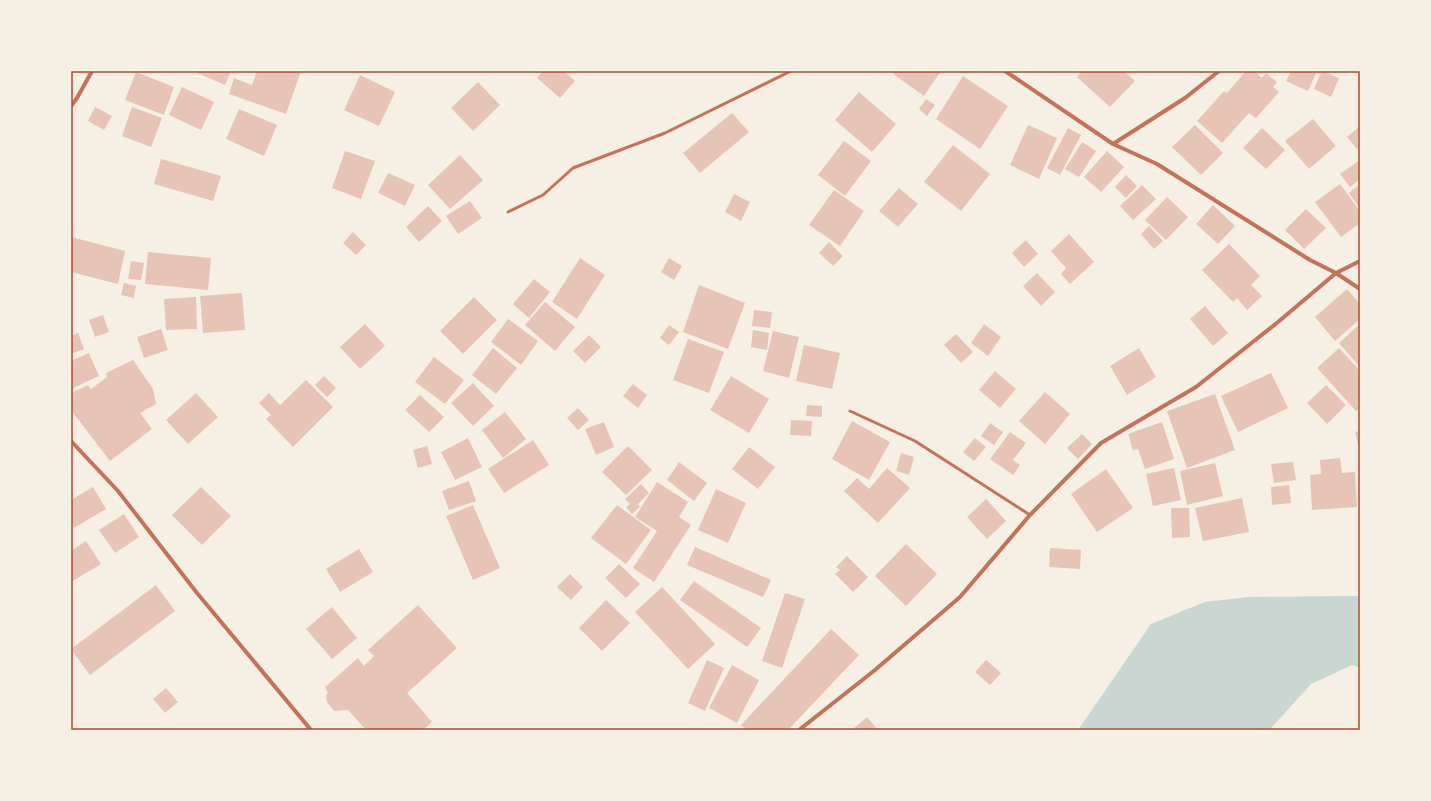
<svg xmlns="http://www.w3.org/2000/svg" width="1431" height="801" font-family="Cabin,sans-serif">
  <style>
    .water { fill: #c9d6d2 }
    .building { fill: #e6c5b7 }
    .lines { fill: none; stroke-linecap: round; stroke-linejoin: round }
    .service { stroke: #c5725c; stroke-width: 3 }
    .minor { stroke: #c5725c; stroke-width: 4 }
    .neatline { fill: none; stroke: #b5482f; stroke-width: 1.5 }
  </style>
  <rect width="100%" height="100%" fill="#f6efe4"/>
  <path class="water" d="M1360 596V668L1352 665 1311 684 1272 727 1271 730H1078L1151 624 1205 602 1248 597Z"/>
  <path class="building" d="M193 71H231L225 85Z
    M257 71H301L286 114 229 94 234 78 252 85Z
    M543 71H564L575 81 560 98 537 78Z
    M896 71H941L924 96 893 74Z
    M1082 71H1124L1135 81 1110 107 1077 77Z
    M1246 71H1254L1262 78 1266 73 1277 82 1273 87 1279 92 1256 118 1249 113 1222 143 1197 121 1224 91 1227 93Z
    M1291 71H1317L1308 91 1286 81Z
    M1322 71 1339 78 1331 97 1314 89Z
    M136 72 174 87 164 115 125 100Z
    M360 75 395 92 379 126 344 110Z
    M963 76 1008 106 980 149 936 119Z
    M478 82 500 105 473 131 451 108Z
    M182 87 214 102 201 130 169 115Z
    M859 92 896 124 872 152 835 120Z
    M926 99 935 105 927 116 919 109Z
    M95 107 112 116 104 130 88 121Z
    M132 107 162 118 151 147 122 136Z
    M239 109 277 125 264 156 226 139Z
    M732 113 749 132 700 173 683 153Z
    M1313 119 1336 146 1309 169 1285 141Z
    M1028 125 1057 138 1039 179 1010 165Z
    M1195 125 1223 153 1201 175 1172 147Z
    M1360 126V147L1357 149 1347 137Z
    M1068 128 1081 135 1060 175 1047 168Z
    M1262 128 1285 150 1266 169 1243 148Z
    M844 141 871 161 845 196 818 175Z
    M1082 142 1096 151 1079 177 1065 169Z
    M953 145 990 174 961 211 924 182Z
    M345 151 375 161 361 199 332 188Z
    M1107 151 1124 167 1101 192 1084 177Z
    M460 155 483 180 450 209 428 185Z
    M161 159 221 176 213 201 154 184Z
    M1360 160V179L1350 187 1340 174Z
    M388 173 415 185 405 206 378 193Z
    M1126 175 1137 186 1126 198 1115 187Z
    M1340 184 1360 211V223L1341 237 1315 202Z
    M1360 184V209L1349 193Z
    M1142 185 1156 199 1133 220 1120 206Z
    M899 188 918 204 898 227 879 211Z
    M834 190 864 211 840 246 809 225Z
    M734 194 750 202 741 221 725 212Z
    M1167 197 1188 217 1166 240 1145 220Z
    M470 201 482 218 458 234 446 216Z
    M1213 205 1235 226 1218 244 1196 224Z
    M428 206 442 221 419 242 406 227Z
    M1306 209 1326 228 1304 249 1285 230Z
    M1149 226 1163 241 1154 249 1141 234Z
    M353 232 366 245 356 255 343 243Z
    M1069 234 1094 262 1070 284 1061 274 1066 268 1051 251Z
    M71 237 125 251 118 284 71 272Z
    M1026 240 1038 254 1024 267 1012 253Z
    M829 242 843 256 833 266 819 253Z
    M1229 244 1260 276 1251 285 1262 296 1247 310 1237 298 1233 302 1202 270Z
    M148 252 211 258 208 290 145 284Z
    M580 258 605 275 577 319 552 302Z
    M669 258 682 266 674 280 661 272Z
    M131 261 144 263 141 280 128 279Z
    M1037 273 1055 292 1041 306 1023 286Z
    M534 279 550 292 529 318 513 304Z
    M124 283 136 286 134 298 121 295Z
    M699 285 745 303 728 349 683 332Z
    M1347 289 1360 304V319L1335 341 1315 317Z
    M242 293 245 330 203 333 200 296Z
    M196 297 197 329 166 330 164 299Z
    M474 297 497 320 463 354 440 331Z
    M545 302 575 327 555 351 525 325Z
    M1205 306 1228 333 1213 346 1190 319Z
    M754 310 772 312 770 328 752 326Z
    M103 315 109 332 95 337 89 320Z
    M508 319 538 341 521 365 491 342Z
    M365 324 385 346 360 369 340 347Z
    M984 324 1001 337 988 356 971 343Z
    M1360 324V367L1339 343Z
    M669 325 679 332 669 345 660 338Z
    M161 329 168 350 144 358 137 337Z
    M753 330 769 333 767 350 751 347Z
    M773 331 799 337 789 378 763 371Z
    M78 333 84 349 71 354V336Z
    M956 334 973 352 961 363 944 345Z
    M589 335 601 347 585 363 573 351Z
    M688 339 724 352 709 393 673 380Z
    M804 345 840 353 832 389 796 381Z
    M493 348 517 368 496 394 472 375Z
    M1139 348 1156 377 1127 395 1110 366Z
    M1339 348 1360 371V408L1356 411 1317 368Z
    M89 353 99 376 71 389V361Z
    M434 357 464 380 445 404 415 382Z
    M133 360 153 389 156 404 140 413 152 429 110 461 71 410V393L88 385 91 389 107 377 106 373Z
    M995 371 1016 389 1000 408 979 390Z
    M1271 373 1288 408 1238 432 1221 396Z
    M324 376 336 388 327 397 315 385Z
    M731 376 769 399 749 433 710 410Z
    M306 380 333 407 293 447 266 419 271 415 259 403 269 393 280 405Z
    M473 383 494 406 473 426 451 403Z
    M633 384 647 395 638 408 623 396Z
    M1326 385 1346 405 1327 424 1307 403Z
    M1045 392 1070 414 1045 444 1019 421Z
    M196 393 218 417 188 444 166 420Z
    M1215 394 1235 450 1187 468 1167 411Z
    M420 395 444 417 429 432 405 410Z
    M807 405 822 406V417L806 416Z
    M578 408 589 420 578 430 567 418Z
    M505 412 526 439 503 458 482 430Z
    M791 420 812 421 811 436 790 435Z
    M852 421 890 442 869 480 832 459Z
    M604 422 614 447 596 455 585 429Z
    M1162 422 1174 459 1145 469 1138 449 1133 450 1128 434Z
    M990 423 1003 432 994 445 981 436Z
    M1360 431V448H1359L1355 432Z
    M1010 432 1026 443 1013 460 1020 465 1013 475 990 459Z
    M1082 434 1092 444 1078 459 1067 448Z
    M468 438 482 467 455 480 441 452Z
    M975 438 986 447 974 461 963 452Z
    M533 440 549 465 504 493 488 469Z
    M427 446 432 464 418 468 413 450Z
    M628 446 652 470 626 495 602 472Z
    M749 447 775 467 758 489 732 469Z
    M901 453 914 457 909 475 896 471Z
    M1340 458 1342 473 1355 472 1357 507 1312 510 1310 475 1321 474 1320 460Z
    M679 462 707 483 694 501 667 480Z
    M1293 462 1296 480 1274 483 1271 464Z
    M1215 463 1223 496 1187 505 1180 471Z
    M887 468 910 488 878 523 844 491 857 478 869 489Z
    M1174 468 1181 500 1153 506 1146 474Z
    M1106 469 1133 508 1097 532 1071 494Z
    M469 481 476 501 449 510 442 491Z
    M657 482 688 502 679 517 691 525 654 582 633 568 657 531 635 517Z
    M641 484 649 493 638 504 640 507 632 514 626 507 630 504 625 499Z
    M1289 485 1291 503 1272 505 1271 487Z
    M93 487 106 509 74 528 71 523V500Z
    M201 487 231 516 202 545 172 515Z
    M716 489 746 503 728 543 698 530Z
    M1242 498 1249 532 1203 541 1195 508Z
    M986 499 1006 521 987 539 967 517Z
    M473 505 500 568 473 580 446 516Z
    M617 505 651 530 626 564 591 538Z
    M1171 508H1189L1190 537 1172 538Z
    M124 514 139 537 115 553 99 530Z
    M86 541 101 564 71 582V551Z
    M906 544 937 574 906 606 875 576Z
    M695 547 771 580 763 597 687 565Z
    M1050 548 1081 550 1080 569 1049 567Z
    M359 549 373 572 340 592 326 569Z
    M847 556 868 577 853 592 835 574 840 570 836 567Z
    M619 564 640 584 626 598 605 578Z
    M570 574 583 587 571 600 557 587Z
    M694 581 761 628 747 647 680 600Z
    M156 585 175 611 90 675 71 649Z
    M662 587 715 644 688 669 635 612Z
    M785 593 805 599 782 668 762 661Z
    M606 600 630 623 602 651 579 628Z
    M418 605 457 648 407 693 432 722 423 730H366L348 710 334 711 327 702 326 695 328 693 325 687 358 658 364 666 374 656 368 650Z
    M332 607 357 638 332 659 306 629Z
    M831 629 859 655 788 730H747L741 725Z
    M707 660 724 668 705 711 688 703Z
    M986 660 1001 673 990 685 975 672Z
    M732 665 759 680 737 723 709 708Z
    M166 688 178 702 165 713 153 699Z
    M867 717 878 730H852Z"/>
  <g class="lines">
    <path class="service" d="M508 212 543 195 573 168 665 133 791 71
      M850 411 915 441 1030 515"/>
    <path class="minor" d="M1005 71 1113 144 1157 164 1310 260 1336 273 1360 289
      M71 106 77 98 92 71
      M1113 144 1185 98 1219 71
      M71 441 118 491 197 593 311 730
      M799 730 875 670 960 597 1030 515 1101 443 1196 387 1278 322 1336 273 1360 261"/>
  </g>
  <rect width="1431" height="801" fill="none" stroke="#f6efe4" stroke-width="144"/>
  <rect x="72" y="72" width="1287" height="657" class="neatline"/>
</svg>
